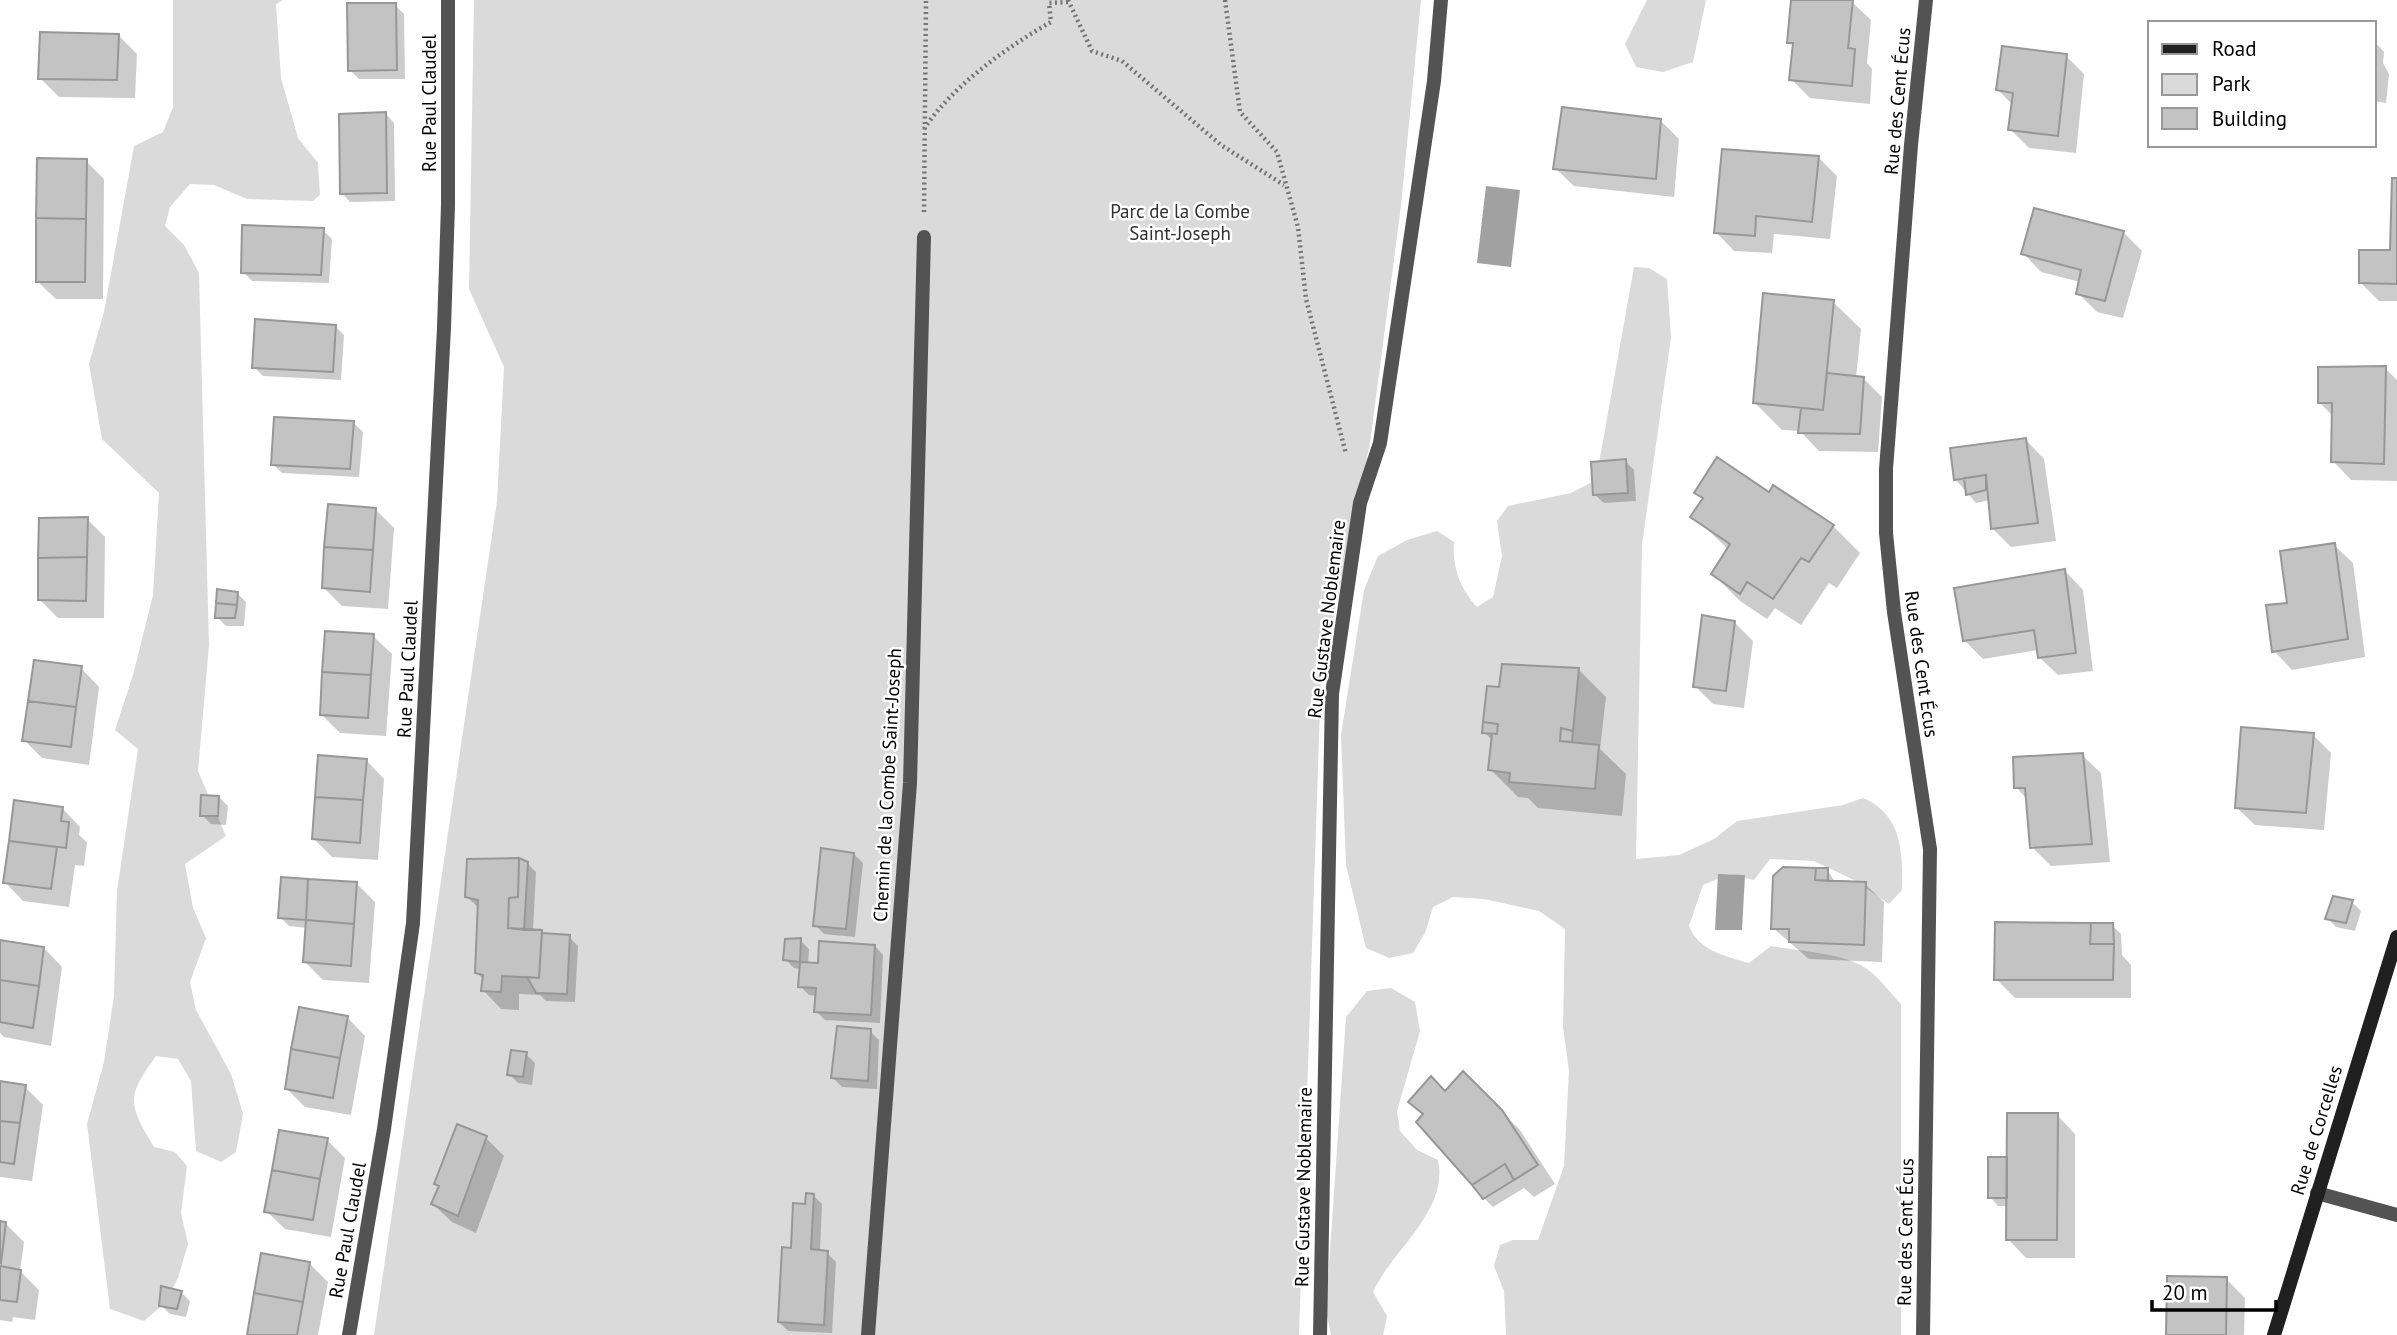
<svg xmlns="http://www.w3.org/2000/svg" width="2397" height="1335" font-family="'PT Sans',sans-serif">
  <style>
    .green { fill: #dadada }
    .water { fill: #a1a1a1 }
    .shadow { fill: #0003 }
    .building { fill: #c3c3c3; stroke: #979797; stroke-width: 2 }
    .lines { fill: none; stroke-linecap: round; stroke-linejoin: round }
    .path { stroke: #757575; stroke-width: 4.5; stroke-dasharray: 2 3.5; stroke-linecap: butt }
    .street { stroke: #535353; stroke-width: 14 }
    .secondary { stroke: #202020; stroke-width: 14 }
    .labels { text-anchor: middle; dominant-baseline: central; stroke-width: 5; stroke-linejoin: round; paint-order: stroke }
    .street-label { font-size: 19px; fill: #000; stroke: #fff }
    .park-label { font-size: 19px; fill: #313131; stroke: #fff }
  </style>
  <rect width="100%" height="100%" fill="#fff"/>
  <path class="green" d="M173 0H283L276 4 281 78 298 138 318 163 320 195 313 201 247 199 214 185 190 184 170 207 165 226 184 245 199 273 209 645 198 771 226 836 185 864 193 908 206 938 190 982 196 1010 231 1074 243 1114 236 1152 221 1162 196 1151 191 1081 178 1059 156 1056C126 1097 128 1104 154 1147L175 1152 187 1166 181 1213 188 1244 178 1278 164 1304 144 1321 110 1309 87 1124 104 1062 114 996 117 891 138 749 115 730 133 675 153 595 159 493 102 439 89 364 104 312 134 146 163 132 173 107Z
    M474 0H1421L1401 206 1370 443 1321 678 1299 1335H374L497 501 504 367 469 289Z
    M1647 0H1706L1693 62 1663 72 1636 67 1625 44Z
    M1634 267 1649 268 1667 279 1671 337 1642 545 1636 859 1679 855 1714 839 1737 821 1843 805 1863 798C1902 814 1903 853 1902 890L1889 904 1854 880 1814 861 1770 859 1754 880 1729 874 1703 885 1689 926C1699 951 1725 956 1749 963L1771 946C1799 951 1851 953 1871 972 1882 981 1891 994 1901 1004V1335H1506L1504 1291 1494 1266 1500 1245 1513 1240H1538L1564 1166 1569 1071 1563 1027 1565 929 1539 911 1484 899 1453 897 1433 907 1425 933 1413 953 1389 958 1366 948 1346 865 1341 735 1364 590 1378 556 1407 540 1437 531 1454 542C1452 568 1460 588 1477 607L1493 597 1502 556 1497 521 1508 506 1571 493 1596 480Z
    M1391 988 1415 1002 1420 1031 1397 1111 1400 1131 1417 1150 1438 1160C1449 1211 1392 1250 1373 1292L1387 1316 1383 1335H1331L1326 1310 1346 1017 1367 991Z"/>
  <path class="water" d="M1486 186 1520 190 1511 267 1477 263Z
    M1718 874 1745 875 1742 930H1715Z"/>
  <path class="shadow" d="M1793 0 1852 2 1871 20 1867 63 1872 69 1870 104 1810 98 1791 79 1794 47 1789 42Z
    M395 5 404 14 405 79H359L350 70Z
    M118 35 137 54 135 98 59 97 40 78Z
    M2374 41 2384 52 2383 63 2389 74 2386 103 2374 101Z
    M2066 56 2084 74 2076 153 2029 148 2010 129 2013 105 1998 90Z
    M386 114 394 123 395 201 350 202 342 193Z
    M1660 120 1679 139 1674 197 1574 186 1555 168Z
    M1819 158 1837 176 1830 239 1774 234 1772 253 1734 251 1716 232Z
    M86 161 104 179 103 299H56L37 281Z
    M2397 179V301H2379L2360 282 2392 251Z
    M2035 210 2124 233 2142 251 2123 318 2097 312 2078 293 2080 282 2041 272 2023 253Z
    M323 230 332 239 329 283 252 281 243 272Z
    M1833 302 1861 329 1856 378 1864 379 1882 397 1878 452 1819 451 1800 431 1782 430 1755 403Z
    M335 326 344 335 341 380 263 376 254 367Z
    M2385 368 2397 380V481L2351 480 2333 461V416L2320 403Z
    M354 423 363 432 359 477 282 473 273 464Z
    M2026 440 2044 459 2056 541 2011 547 1992 528 1990 500 1976 503 1955 479Z
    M1625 461 1634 470 1636 501 1604 503 1595 495Z
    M1696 493 1770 495 1833 526 1860 553 1837 588 1829 583 1801 625 1775 608 1767 619 1740 601 1713 574 1729 550 1693 516 1703 500Z
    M375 509 394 528 388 609 342 606 324 588Z
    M87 519 105 537 104 618H58L40 600Z
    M2334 545 2353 563 2365 657 2292 670 2274 651 2289 604Z
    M2065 571 2083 590 2093 671 2058 675 2039 657 2038 650 1983 659 1965 641Z
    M237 593 246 602 244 626H226L217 617Z
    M1734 622 1753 641 1744 708 1713 704 1695 686Z
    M373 636 392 654 386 736 340 733 321 714Z
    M81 668 99 687 89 765 42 758 24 740Z
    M1579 670 1606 697 1600 749 1626 774 1622 816 1538 808 1528 798 1518 797 1490 769 1493 741 1484 732Z
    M2313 735 2331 753 2324 830 2255 825 2236 807Z
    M2082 755 2101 773 2110 862 2051 866 2032 847 2028 800 2016 787Z
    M366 760 384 779 378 860 332 857 314 839Z
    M219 797 228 806 226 825 211 824 202 815Z
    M16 802 62 808 80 827 79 835 87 842 84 866 75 865 69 907 23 901 5 882Z
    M854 854 863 863 855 937 824 934 815 925Z
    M527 863 536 872 533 931 569 937 578 946 575 1002 546 1001 540 995 519 994V1010L501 1009 483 990 484 980 476 972 480 909 467 897Z
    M1827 870 1836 883 1865 884 1884 902 1882 962 1809 959 1773 928Z
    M356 883 375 902 369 983 323 980 305 962 307 928 289 926 280 917Z
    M2352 902 2361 911 2355 931 2336 927 2327 918Z
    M2112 925 2121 934 2122 955 2131 965V998H2015L1996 979Z
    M800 940 809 949 808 964 820 965 875 946 883 955 880 1023 825 1020 816 1011 817 996 809 995 800 986 801 969 794 968 785 959Z
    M0 942 44 948 62 967 51 1046 4 1037 0 1033Z
    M347 1017 365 1036 351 1115 305 1107 286 1088Z
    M870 1031 879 1040 877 1089 842 1087 833 1078Z
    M526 1054 535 1063 532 1085 518 1083 509 1074Z
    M1463 1074 1520 1130 1555 1184 1534 1197 1524 1188 1493 1207 1484 1198 1424 1116 1410 1102 1445 1093Z
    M0 1083 25 1087 43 1105 32 1181 0 1177Z
    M2057 1115 2075 1134V1258H2026L2008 1239V1206H1998L1990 1197 2009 1159Z
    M486 1138 504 1156 476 1233 452 1222 433 1204 440 1188 436 1184Z
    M327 1140 345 1158 331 1237 285 1229 266 1211Z
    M813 1195 822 1204 820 1252 827 1253 836 1262 832 1333 788 1331 779 1322 807 1206Z
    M0 1223H5L24 1242 20 1271 39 1290 35 1320 13 1317 12 1322 0 1320Z
    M309 1263 328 1282 318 1335H250Z
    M2226 1279 2245 1298 2244 1335H2169Z
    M181 1292 190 1301 186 1317 170 1314 161 1305Z"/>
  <path class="building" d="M1791 0H1853L1848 48 1855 49 1852 86 1789 80 1793 43H1787Z
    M347 3H396L397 70 348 71Z
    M40 32 119 34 117 80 38 79Z
    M2002 46 2067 54 2058 136 2008 130 2013 93 1996 90Z
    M1562 107 1661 119 1656 179 1553 169Z
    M386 112 387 193 340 194 339 114Z
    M1722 149 1819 156 1812 222 1756 216 1755 236 1714 233Z
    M37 158 87 159 86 219 36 218Z
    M2392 178H2397V284L2359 283V250H2390Z
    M2034 208 2124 231 2105 301 2076 294 2081 270 2021 254Z
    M36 218 86 219 85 282H36Z
    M242 225 324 228 321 275 241 273Z
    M1763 293 1834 300 1823 410 1753 403Z
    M255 319 336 325 333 372 252 368Z
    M2386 366 2384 464 2331 462 2332 403H2318V367Z
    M1827 373 1864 377 1860 434 1798 433 1801 408 1823 410Z
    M274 417 354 421 350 469 271 465Z
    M2026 438 2038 523 1991 529 1986 475 1954 480 1950 448Z
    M1717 457 1769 492 1773 485 1834 525 1809 562 1801 558 1773 599 1747 582 1740 594 1711 574 1730 544 1690 517 1703 498 1694 493Z
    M1626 459 1628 493 1593 495 1591 462Z
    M1986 475V490L1966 495 1964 478Z
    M328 504 376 508 373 550 324 547Z
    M88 517 87 557 38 558 39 518Z
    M2335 543 2348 639 2272 652 2266 605 2287 603 2280 551Z
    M324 547 373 550 370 592 322 588Z
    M87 557 86 601 38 600V558Z
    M2065 569 2076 653 2038 658 2034 630 1963 641 1954 588Z
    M217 589 238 592 237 605 216 603Z
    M216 603 237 605 235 618H215Z
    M1702 615 1735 621 1726 691 1693 687Z
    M325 631 374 634 371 675 322 672Z
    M34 660 82 666 76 707 28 701Z
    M1502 664 1579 668 1573 731 1561 728 1560 741 1599 745 1595 789 1509 782 1510 773 1488 770 1492 734H1497L1498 724 1483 722 1487 686 1499 687Z
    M322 672 371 675 368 718 320 715Z
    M28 701 76 707 71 747 22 741Z
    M1483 722 1498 724 1497 734 1482 733Z
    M2241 727 2314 733 2306 813 2235 808Z
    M1561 728 1573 731 1572 742 1560 741Z
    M2083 753 2092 844 2030 848 2025 788H2014L2013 757Z
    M318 755 367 759 363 800 315 797Z
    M201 795 219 796 218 816H200Z
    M315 797 363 800 360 843 312 839Z
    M14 800 63 807 61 821 69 822 66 848 9 841Z
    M9 841 57 847 51 889 3 883Z
    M821 848 854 853 846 929 813 926Z
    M519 858 518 897 509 898 508 928 542 930 539 978 502 976 501 992 481 991 483 975 475 973 478 900 465 897 467 859Z
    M519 858 528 862 524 930 508 928 509 898 518 897Z
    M1783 867 1816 868 1815 880 1866 882 1864 945 1789 942V929H1771L1773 876Z
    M1816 868H1828V881L1815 880Z
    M281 877 308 879 306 920 278 918Z
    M308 879 357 882 354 924 306 920Z
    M2333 896 2353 900 2346 923 2325 919Z
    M306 920 354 924 351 966 303 962Z
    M1995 922 2091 923 2090 944H2114L2113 980H1994Z
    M2091 923H2113L2114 944H2090Z
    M542 933 570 935 567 994 536 993 527 977 539 978Z
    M801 938 800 962 783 960 785 939Z
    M0 940 44 947 39 986 0 980Z
    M819 941 875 945 871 1015 814 1012 816 988 798 987 800 962 818 963Z
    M0 980 39 986 33 1028 0 1022Z
    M299 1007 348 1016 340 1058 291 1049Z
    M837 1026 871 1029 868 1081 831 1078Z
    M291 1049 340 1058 333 1098 285 1089Z
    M511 1050 527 1052 523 1077 507 1075Z
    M1463 1071 1502 1110 1538 1165 1514 1180 1505 1164 1472 1185 1416 1122 1423 1114 1408 1102 1431 1076 1445 1091Z
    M0 1081 26 1085 20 1123 0 1121Z
    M2007 1113H2058L2057 1240H2006Z
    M0 1121 20 1123 14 1164 0 1162Z
    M457 1124 487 1136 458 1216 431 1204 439 1186 434 1184Z
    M279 1130 328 1138 320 1179 272 1170Z
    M1988 1157H2007V1198H1988Z
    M1505 1164 1514 1180 1483 1199 1472 1185Z
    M272 1170 320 1179 313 1220 264 1212Z
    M806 1193 814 1194 811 1249 828 1251 824 1325 778 1322 782 1247 791 1248 793 1203 805 1204Z
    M0 1221 6 1222 1 1263 0 1262Z
    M261 1253 310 1262 303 1302 254 1293Z
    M0 1266 21 1270 17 1302 0 1300Z
    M2167 1276 2227 1277 2226 1335H2166Z
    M161 1286 182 1291 177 1309 159 1306Z
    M254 1293 303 1302 297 1335H247Z"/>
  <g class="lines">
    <path class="path" d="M1068 0 1092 51 1122 61 1221 145 1284 185
      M1225 0 1240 112 1277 152 1298 227 1306 299 1346 454
      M924 129C952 86 1007 47 1051 22L1049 3 1068 2
      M924 212 926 0"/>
    <path class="street" d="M2317 1193 2397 1215
      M349 1335 384 1129 413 923 444 328 448 205V0
      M868 1335 910 783 924 237
      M1320 1335 1332 694 1360 503 1380 443 1434 81 1441 0
      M1923 1335 1930 849 1894 612 1886 533V469L1911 145 1926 0"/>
    <path class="secondary" d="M2274 1335 2397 937"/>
  </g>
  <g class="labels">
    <g class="street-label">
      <text transform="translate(1897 101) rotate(-85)">Rue des Cent Écus</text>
      <text transform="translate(429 103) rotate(-90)">Rue Paul Claudel</text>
      <text transform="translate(1326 619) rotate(-83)">Rue Gustave Noblemaire</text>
      <text transform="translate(1922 664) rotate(82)">Rue des Cent Écus</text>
      <text transform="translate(407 669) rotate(-87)">Rue Paul Claudel</text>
      <text transform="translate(887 785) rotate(-87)">Chemin de la Combe Saint-Joseph</text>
      <text transform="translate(2316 1130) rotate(-73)">Rue de Corcelles</text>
      <text transform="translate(1303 1187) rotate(-89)">Rue Gustave Noblemaire</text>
      <text transform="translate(347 1230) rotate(-80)">Rue Paul Claudel</text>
      <text transform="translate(1905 1232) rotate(-89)">Rue des Cent Écus</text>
    </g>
    <g class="park-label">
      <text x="1180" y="211">Parc de la Combe<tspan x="1180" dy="22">Saint-Joseph</tspan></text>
    </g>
  </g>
  <rect x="2148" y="21" width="228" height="126" fill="#ffffff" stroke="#999999" stroke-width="2"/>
  <rect x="2162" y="44" width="35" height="10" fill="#202020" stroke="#999999" stroke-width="2"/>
  <text x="2212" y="56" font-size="21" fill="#000000">Road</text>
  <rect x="2162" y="74" width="35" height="21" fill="#dadada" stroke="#999999" stroke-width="2"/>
  <text x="2212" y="91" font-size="21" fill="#000000">Park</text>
  <rect x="2162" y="108" width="35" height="21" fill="#c3c3c3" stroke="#999999" stroke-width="2"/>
  <text x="2212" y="126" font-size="21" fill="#000000">Building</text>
  <path d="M2152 1300v10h124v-10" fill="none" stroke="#000000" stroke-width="3.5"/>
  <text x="2162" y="1300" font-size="21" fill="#000000" stroke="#ffffff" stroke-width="5" paint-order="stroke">20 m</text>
</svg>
